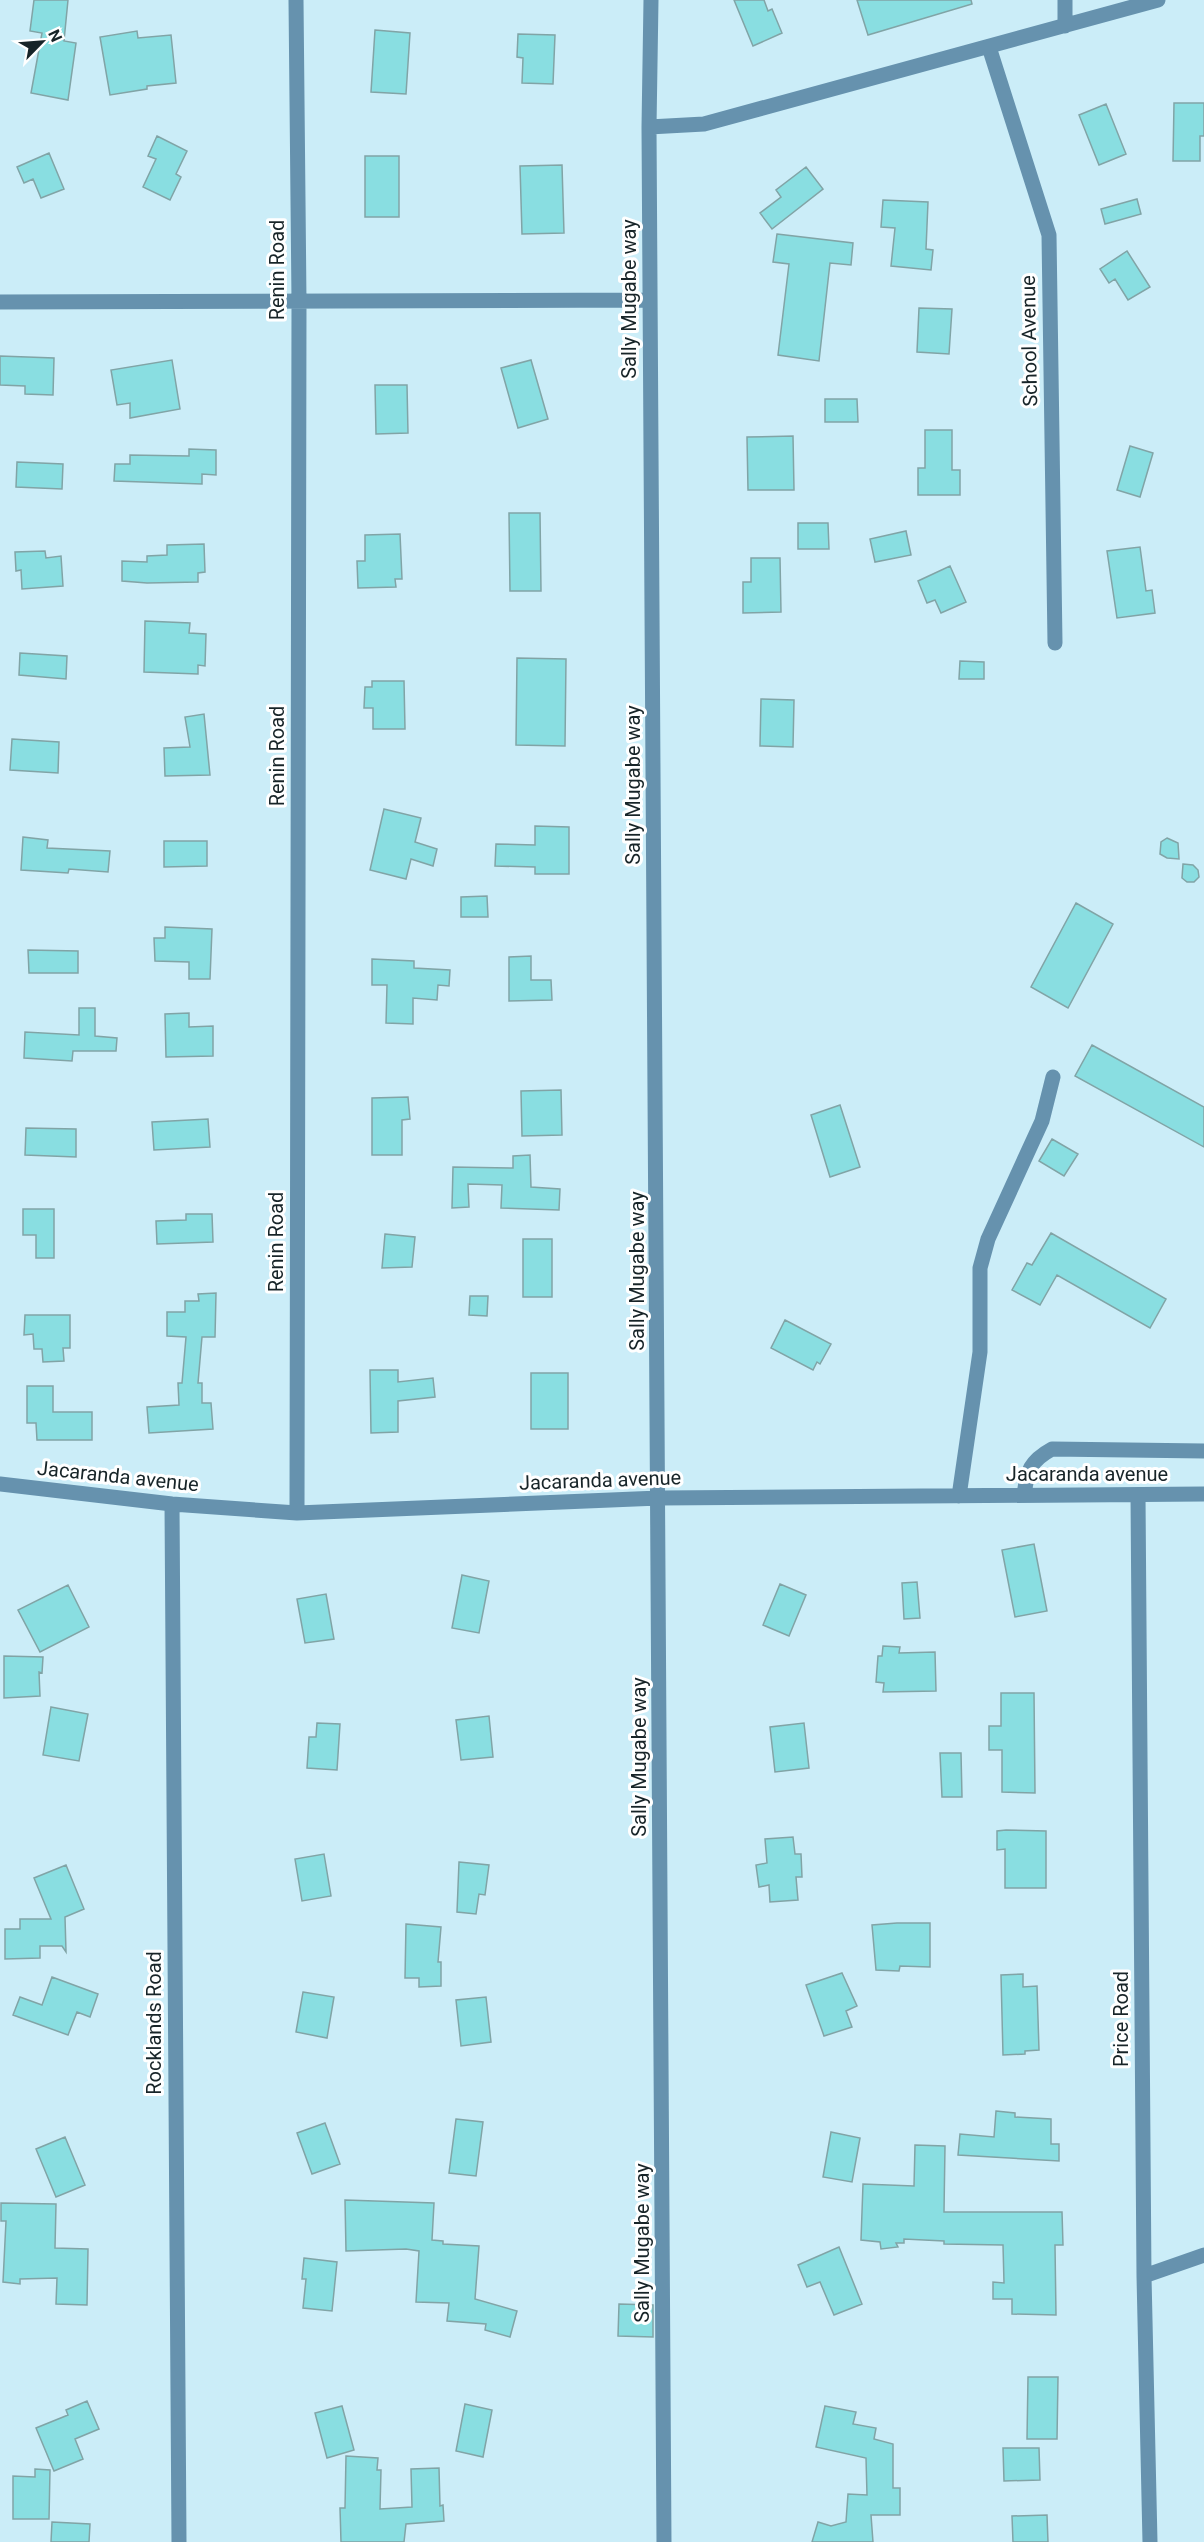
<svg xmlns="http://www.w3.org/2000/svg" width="1204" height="2542" font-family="Roboto,sans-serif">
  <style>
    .building { fill: #89dee1; stroke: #81a4a6; stroke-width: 1.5 }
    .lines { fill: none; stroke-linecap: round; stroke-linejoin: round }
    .minor { stroke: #6692ae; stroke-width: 15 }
    .labels { text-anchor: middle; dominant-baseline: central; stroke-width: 6; stroke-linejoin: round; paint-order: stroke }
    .street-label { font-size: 20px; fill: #172428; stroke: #fff }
  </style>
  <rect width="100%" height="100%" fill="#cbedf8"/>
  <path class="building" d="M34 0H68L64 41 76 43 68 100 31 93 42 33 30 31Z
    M734 0H764L768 11 772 9 782 33 753 46Z
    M857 0H971L972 4 868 35Z
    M375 30 410 33 406 94 371 92Z
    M137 31 138 38 171 35 176 83 147 86V89L110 95 100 37Z
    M518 34 555 35 553 84 522 83 523 58 517 57Z
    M1174 103H1204V136H1200V161H1173Z
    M1106 104 1126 154 1099 165 1079 115Z
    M157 136 187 151 176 174 181 177 170 200 143 187 156 159 148 156Z
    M49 153 64 189 41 198 33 179 24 183 17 167Z
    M365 156H399V217H365Z
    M562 165 564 233 522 234 520 166Z
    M806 167 823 189 772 229 760 213 781 197 776 190Z
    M1137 199 1141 214 1105 224 1101 209Z
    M883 200 928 202 926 249 933 250 931 270 891 266 895 228 881 227Z
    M777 234 853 243 851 265 830 263 819 361 778 355 789 264 773 262Z
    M1127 251 1150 287 1128 300 1115 279 1109 283 1100 269Z
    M919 308 952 309 949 354 917 352Z
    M0 356 54 358 53 395 25 394V386L0 385Z
    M172 360 180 409 130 418V403L117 405 111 370Z
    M531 360 548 419 518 428 501 368Z
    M375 385H407L408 433 376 434Z
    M825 399H857L858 422H825Z
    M925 430H952V470H960V495H918V468H925Z
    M793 436 794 490H748L747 437Z
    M1130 446 1153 453 1140 497 1117 490Z
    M189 449 216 450V475L202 474V484L114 481 115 464H130V455L189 456Z
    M17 462 63 464 62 489 16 487Z
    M509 513H540L541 591H510Z
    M798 523H828L829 549H798Z
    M906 531 911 555 875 562 870 539Z
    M400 534 402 579H395L396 587 358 588 357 561H365V535Z
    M204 544 205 572 198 573V582L147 583 122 581V561L147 562V556L167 555V545Z
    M1140 547 1146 591 1152 590 1155 613 1117 618 1107 551Z
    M45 551 46 558 61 556 63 586 22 589 21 570 16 571 15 552Z
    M751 558H780L781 612 743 613V582H751Z
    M950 566 966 602 941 613 935 600 927 603 918 581Z
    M145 621 190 623 189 633 206 634 205 666 198 665V674L144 672Z
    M20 653 67 656 66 679 19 675Z
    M517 658 566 659 565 746 516 745Z
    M960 661 984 662V679H959Z
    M372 681H404L405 729H373V708H364L365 687H372Z
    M761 699 794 700 793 747 760 746Z
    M204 714 210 775 165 776 164 748 190 747 185 717Z
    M12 739 59 742 58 773 10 770Z
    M384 809 421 818 415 842 437 849 433 866 411 859 406 879 370 870Z
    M535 826 569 827V874H535V867L495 866 496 844 535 845Z
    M23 837 48 840 47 848 110 851 108 872 69 869 68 873 21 870Z
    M1167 838 1178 843 1179 859 1167 858 1160 854 1161 842Z
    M164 841H207V866L164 867Z
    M1183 864 1193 865 1198 870 1199 877 1194 882H1187L1182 878Z
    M487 896 488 917H461V897Z
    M1076 903 1113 924 1068 1008 1031 987Z
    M165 927 212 929 210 979H189V962L155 961 154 938H165Z
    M28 950 78 951V973H29Z
    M531 956V980H551L552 1000 509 1001V957Z
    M372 959 414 961V968L450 970 449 986 438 985 437 1000 413 998V1024L386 1023 387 985H372Z
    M79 1008H95V1036L117 1038 116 1051H73L72 1061 24 1058 25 1032 79 1035Z
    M189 1013V1027L213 1026V1056L166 1057 165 1014Z
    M1092 1045 1204 1107V1147L1075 1076Z
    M561 1090 562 1135 522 1136 521 1091Z
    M408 1097 410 1119 402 1120V1155H372V1098Z
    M840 1105 860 1167 830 1177 811 1115Z
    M208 1119 210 1147 154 1150 152 1122Z
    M26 1128 76 1129V1157L25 1155Z
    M1052 1139 1078 1154 1064 1176 1039 1161Z
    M530 1155 531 1187 560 1189 559 1210 501 1208 502 1185 468 1184 469 1207 452 1208 453 1167 513 1168V1156Z
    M23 1209H54V1258H36V1235H23Z
    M186 1214H212L213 1242 157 1244 156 1221 186 1220Z
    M1051 1233 1166 1299 1150 1328 1057 1275 1040 1305 1012 1290 1027 1263 1032 1265Z
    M385 1234 415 1237 412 1267 382 1268Z
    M523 1239H552V1297H523Z
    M216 1293 215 1337H202L198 1383H202V1403H211L213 1429 149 1433 147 1407 179 1405 178 1383H182L186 1337 167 1336V1312H185V1301H199L198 1294Z
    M470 1296H488L487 1316 469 1315Z
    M25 1315H70V1348H63L64 1361 43 1362 42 1349H34L33 1334 24 1335Z
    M785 1320 831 1344 820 1364 817 1362 813 1370 771 1348Z
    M370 1370H398V1382L433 1378 435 1397 398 1401V1432L371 1433Z
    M531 1373H568V1429H531Z
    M27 1386H53V1412H92V1440H37L36 1423H27Z
    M1034 1544 1047 1611 1015 1617 1002 1550Z
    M462 1575 489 1581 479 1633 452 1628Z
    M917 1582 920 1618 904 1619 902 1583Z
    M780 1584 806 1595 789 1636 763 1625Z
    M68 1585 89 1627 40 1652 18 1610Z
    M326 1594 334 1639 305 1643 297 1599Z
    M883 1646 900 1647 899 1653 935 1652 936 1691 883 1692 884 1683 876 1682 878 1656H882Z
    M4 1656 43 1657 42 1673 39 1672 40 1696 4 1698Z
    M1001 1693H1034L1035 1793 1002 1792V1750H989V1726H1001Z
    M51 1707 88 1714 79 1761 43 1755Z
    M489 1716 493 1757 461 1760 456 1720Z
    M317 1723 340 1724 337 1770 307 1768 309 1737H316Z
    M804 1723 809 1768 775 1772 770 1727Z
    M940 1753H961L962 1797H942Z
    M1006 1830 1046 1831V1888H1005V1849L997 1850V1831Z
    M793 1837 795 1854H801L802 1877H796L798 1900 770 1902 769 1885 759 1887 756 1865 767 1863 765 1839Z
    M324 1854 331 1896 302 1901 295 1859Z
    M459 1862 489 1865 485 1895 479 1894 476 1914 457 1912Z
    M66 1865 84 1909 65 1917 66 1952 62 1946H40V1958L5 1959V1929H20V1919H51L34 1878Z
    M897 1923H930V1967L900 1966 899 1971 876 1970 872 1925Z
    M406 1924 441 1927 438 1962H441V1986L419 1987V1978H405Z
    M842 1973 857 2006 846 2011 852 2027 824 2036 806 1985Z
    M1023 1974V1987L1037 1986 1039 2050 1025 2051V2054L1003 2055 1001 1975Z
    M52 1977 98 1994 90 2017 77 2012 68 2035 13 2015 20 1997 42 2005Z
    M303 1992 334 1997 327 2038 296 2032Z
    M486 1997 491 2042 461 2046 456 2000Z
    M996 2111 1015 2113V2117L1051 2119V2144H1059V2161L958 2155 960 2134 994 2137Z
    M456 2119 483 2122 476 2176 449 2173Z
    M325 2123 340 2164 312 2174 297 2133Z
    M831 2132 860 2138 852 2182 823 2177Z
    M65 2137 85 2185 56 2197 36 2149Z
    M915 2145 945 2146 944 2212H1062L1063 2245H1055L1056 2315 1012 2314V2299H993V2282L1004 2283 1003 2245 944 2244V2241L904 2239V2243H896L898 2247 881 2249 880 2242 861 2240 863 2184 914 2186Z
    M345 2200 434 2203 432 2240 443 2241V2244L479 2246 475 2299 517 2311 510 2337 485 2330 486 2324 447 2321 449 2303 416 2302 419 2251 406 2249 346 2251Z
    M1 2203 56 2204 55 2248 88 2249 87 2305 56 2304 57 2278 20 2279V2284L3 2282 6 2221H1Z
    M839 2247 862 2304 834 2315 820 2282 807 2287 798 2265Z
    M304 2258 337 2262 332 2311 303 2308 306 2279H302Z
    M619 2304 653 2305V2337L618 2336Z
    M1028 2377H1058L1057 2439H1027Z
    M87 2401 99 2429 75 2439 83 2459 54 2471 36 2428 68 2415 66 2410Z
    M465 2404 492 2410 483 2457 456 2451Z
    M342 2406 354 2450 327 2458 315 2413Z
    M825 2406 856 2412 853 2424 876 2428 874 2439 893 2444V2488H900V2515H871L873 2542H812L818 2522 831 2526 846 2522 848 2494 867 2495 866 2458 816 2447Z
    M1003 2448H1039L1040 2480 1004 2481Z
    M346 2456 378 2458 377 2470H381L380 2509 412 2507 411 2469 439 2468 440 2506 443 2505 444 2521 406 2524 404 2542H341L340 2508H345Z
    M35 2469 50 2470 49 2519H13V2476L35 2477Z
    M1047 2515 1048 2542H1013L1012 2516Z
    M52 2522 90 2524 89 2542H51Z"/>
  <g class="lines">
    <path class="minor" d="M296 0 299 301 297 1513
      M651 0 649 127 664 2542
      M1065 26V0
      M989 47 1049 235 1055 643
      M649 127 704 124 1158 0
      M0 302 650 300
      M0 1484 172 1504 297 1513 659 1498 1204 1494
      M1024 1495C1027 1471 1030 1461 1052 1449L1204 1451
      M1138 1495 1144 2276 1150 2542
      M959 1496 980 1352V1268L988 1239 1042 1121 1053 1077
      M172 1504 179 2542
      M1144 2276 1204 2255"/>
  </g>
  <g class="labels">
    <g class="street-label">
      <text transform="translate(277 270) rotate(-90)">Renin Road</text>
      <text transform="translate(629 299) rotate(-90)">Sally Mugabe way</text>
      <text transform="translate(1029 341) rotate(-91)">School Avenue</text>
      <text transform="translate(277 756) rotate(-90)">Renin Road</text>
      <text transform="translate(633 785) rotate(-90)">Sally Mugabe way</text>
      <text transform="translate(276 1242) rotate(-90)">Renin Road</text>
      <text transform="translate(637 1271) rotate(-90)">Sally Mugabe way</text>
      <text x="1087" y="1474">Jacaranda avenue</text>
      <text transform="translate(118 1476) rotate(6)">Jacaranda avenue</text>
      <text transform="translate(600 1480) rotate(-2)">Jacaranda avenue</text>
      <text transform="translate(639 1757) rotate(-90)">Sally Mugabe way</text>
      <text transform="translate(1121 2019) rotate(-90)">Price Road</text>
      <text transform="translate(154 2023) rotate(-90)">Rocklands Road</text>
      <text transform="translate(642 2243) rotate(-90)">Sally Mugabe way</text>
    </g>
  </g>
  <g transform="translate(42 42) rotate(65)" stroke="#ffffff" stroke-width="4.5" paint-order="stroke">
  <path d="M0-4.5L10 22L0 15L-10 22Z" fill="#172428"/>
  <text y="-9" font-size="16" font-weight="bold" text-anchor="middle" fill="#172428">N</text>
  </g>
</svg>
